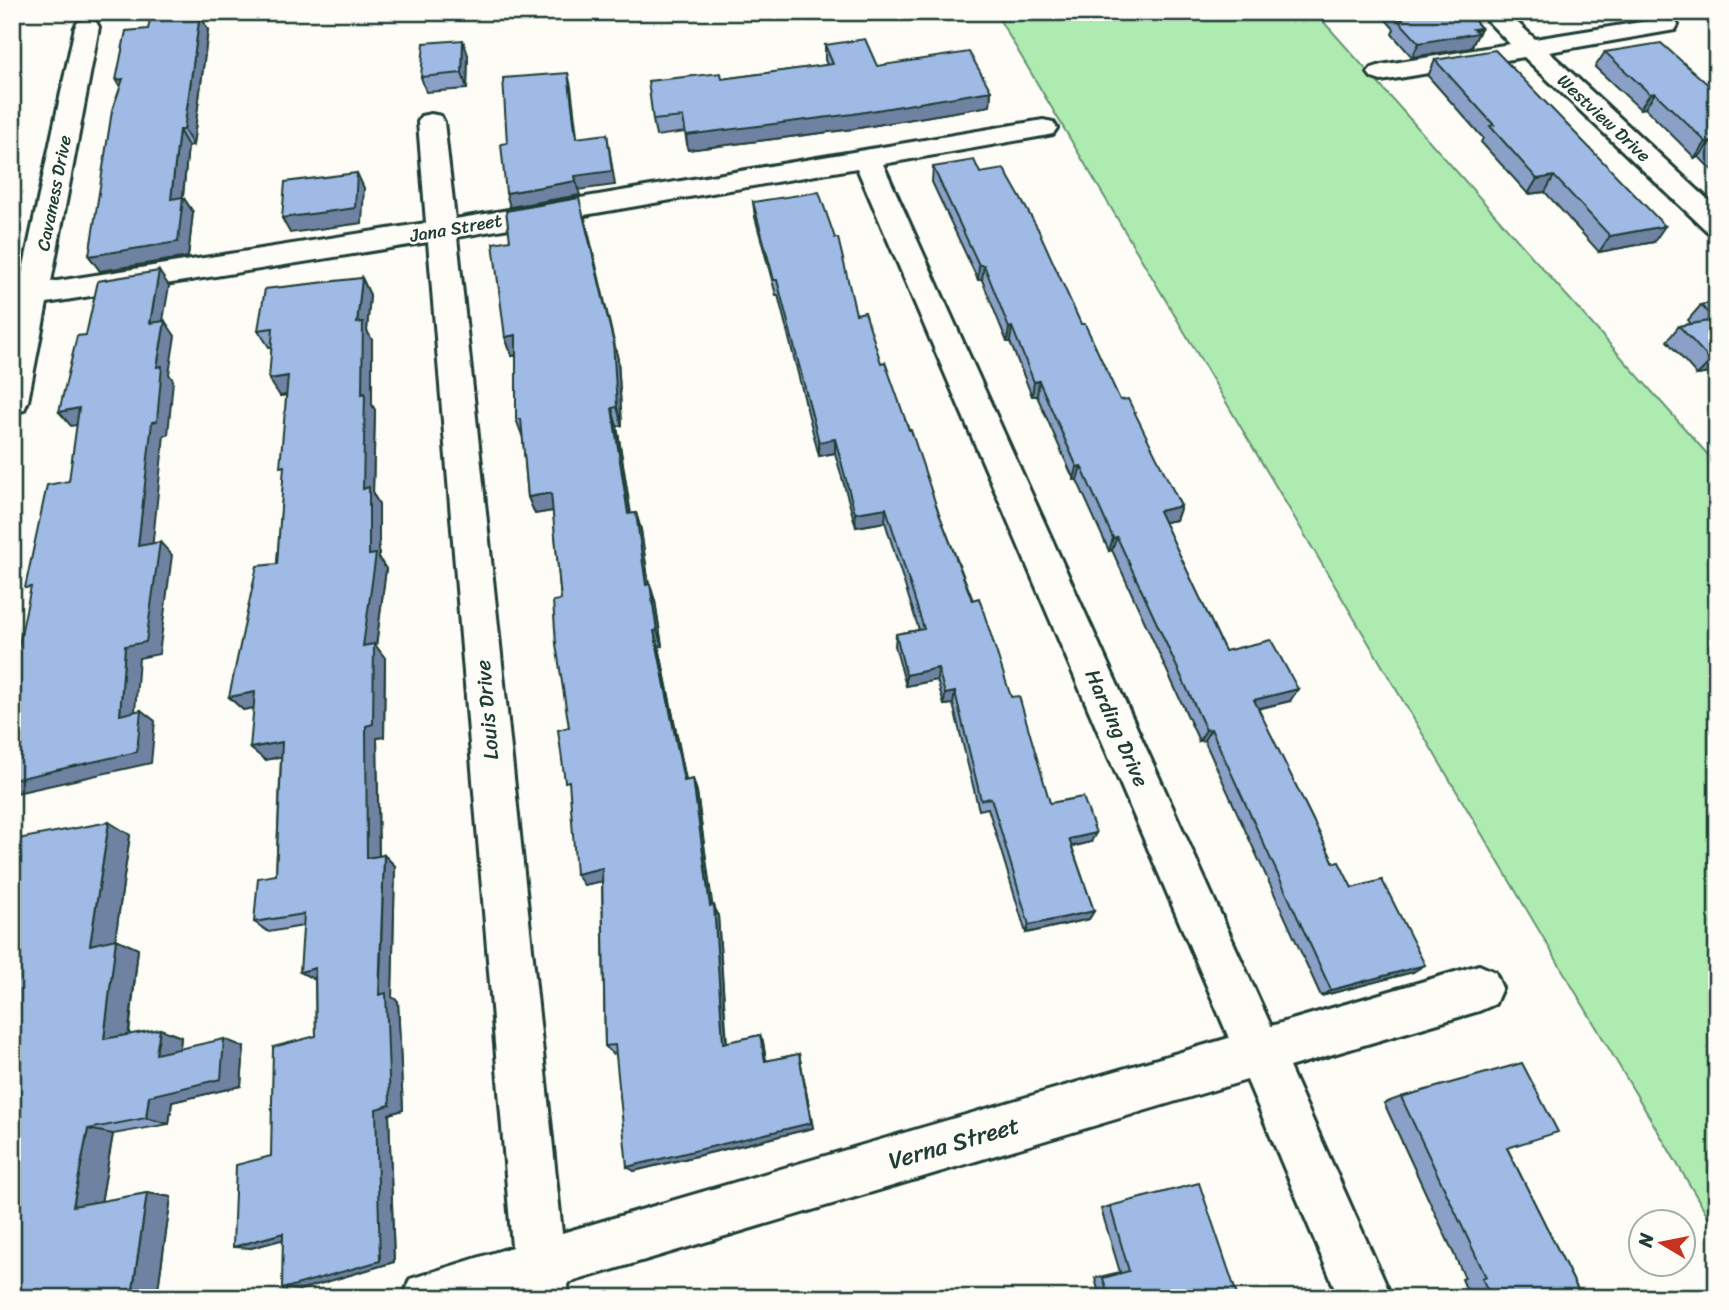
<svg xmlns="http://www.w3.org/2000/svg" width="1729" height="1310" font-family="Sriracha,sans-serif">
  <style>
    .green { fill: #aeebb1; stroke: #669472; stroke-width: 2 }
    .lines { fill: none; stroke-linecap: round; stroke-linejoin: round }
    .minor-casing { stroke: #1f3d34; stroke-width: 6 }
    .minor { fill: #fdfcf7; fill-rule: evenodd }
    .wall { fill: #8aa0c6; stroke: #1f3d34; stroke-width: 2 }
    .shaded-wall { fill: #7082a1; stroke: #1f3d34; stroke-width: 2 }
    .building { fill: #a0bae6; stroke: #1f3d34; stroke-width: 2 }
    .labels { text-anchor: middle; dominant-baseline: central; stroke-width: 5; stroke-linejoin: round; paint-order: stroke }
    .far-street-label { font-size: 18px; fill: #1f3d34; stroke: #fdfcf7 }
    .street-label { font-size: 21px; fill: #1f3d34; stroke: #fdfcf7 }
    .near-street-label { font-size: 24px; fill: #1f3d34; stroke: #fdfcf7 }
  </style>
  <rect width="100%" height="100%" fill="#fdfcf7"/>
  <filter id="ink" filterUnits="userSpaceOnUse"><feTurbulence type="fractalNoise" baseFrequency=".0143" numOctaves="2"/><feDisplacementMap in="SourceGraphic" scale="14" xChannelSelector="R" yChannelSelector="G"/><feConvolveMatrix kernelMatrix="1 2 1 2 8 2 1 2 1" color-interpolation-filters="sRGB"/></filter>
  <g filter="url(#ink)">
    <path class="green" d="M995 12H1315L1717 465V1231Z"/>
    <g class="lines">
      <defs>
        <path id="minor" d="M1479 12H1506L1535 39 1666 18 1675 20 1678 25 1675 30 1549 52 1717 208V233L1707 231 1524 57 1381 81 1372 78 1368 73 1372 68 1381 65 1510 44Z
          M87 20 96 22 99 27 51 282 426 223 418 122 421 116 431 114 441 116 444 122 455 219 1043 120 1053 122 1057 128 1053 134 1043 136 883 164 1271 1026 1479 965 1495 972 1502 988 1495 1004 1479 1011 1289 1067 1392 1298H1339L1247 1080 568 1283 569 1298H403L410 1279 512 1247 428 242 47 303 28 401 24 410 12 413V322L75 27 78 22ZM857 168 1229 1038 562 1233 457 237Z"/>
      </defs>
      <use href="#minor" class="minor-casing"/>
      <use href="#minor" class="minor"/>
    </g>
    <path class="wall" d="M1379 12H1467L1481 28 1471 48 1412 57 1392 34 1394 29Z
      M208 30 193 145 188 146 183 197 193 212 188 257 100 271 89 256 121 88 116 80Z
      M825 45 877 66 991 91 990 106 853 129 688 150 685 132 656 136 653 120 722 79 827 65 825 60Z
      M1605 52 1713 89 1717 88V175L1699 157 1695 158 1645 108 1640 109 1595 67Z
      M468 55 467 89 426 92 421 77Z
      M1435 60 1654 242 1599 252 1545 192 1528 194 1481 142 1483 138 1428 76Z
      M933 167 980 173 1081 324 1120 400 1181 506 1176 520 1164 522 1225 651 1290 701 1258 709 1334 863 1413 972 1321 996 1204 740 1199 741 1112 550 1109 551 1077 480H1074L1037 396H1032L1010 342H1007L982 280H978L932 182Z
      M753 202 856 314 881 363 938 511 1011 697 1050 803 1091 842 1072 847 1094 911 1089 919 1026 933 988 808 979 810 953 704 944 705 937 680 906 686 895 646 896 634 919 630 885 522 856 527 835 453 819 456 778 295H776L755 217Z
      M362 278 370 295 367 331 372 340V405L375 410 373 494 379 504V559L386 569 376 646 385 658 384 737 377 738 379 856 384 855 395 866 392 997 398 1001 403 1110 389 1114 394 1262 299 1290 283 1239 251 1248 271 1156 316 1036 315 980 303 926 269 932 254 922 276 875 281 757 265 760 254 708 243 710 229 697 277 564 284 473 286 395 280 396 271 347H269L258 330Z
      M1717 302V372L1697 375 1667 341 1679 326 1691 324 1688 320 1701 305Z
      M505 337 618 359 622 426H617L631 514 636 513 641 530 649 585 655 601 662 646 659 647 686 781 693 779 697 792 712 906 718 916 727 1043 760 1035 763 1042 766 1061 799 1054 813 1128 634 1171 616 1053 613 1054 605 1046 602 881 584 885 569 727 561 600 553 511 535 514 528 497 523 438 516 419V355L512 356Z
      M130 835 115 939 138 949 129 1035 160 1029 181 1037 180 1049 244 1047 241 1086 172 1102 169 1124 113 1134 101 1202 147 1193 171 1197 158 1289 109 1298H12Z
      M1401 1097 1507 1148 1582 1298H1470L1462 1279 1465 1278 1384 1103Z
      M1110 1206 1238 1298H1100L1095 1278 1120 1272 1101 1209Z"/>
    <path class="shaded-wall" d="M200 14 208 30 193 145 184 130Z
      M1481 28 1471 48 1412 57 1419 43Z
      M463 40 468 55 467 89 462 73Z
      M568 73 571 87 579 152 576 138Z
      M123 79 126 96 116 80Z
      M991 91 990 106 853 129 688 150 686 135Z
      M1655 93 1645 108 1640 109 1650 94Z
      M179 130 188 146 181 214 171 199Z
      M607 134 615 185 578 190 575 176Z
      M1706 142H1710L1699 157 1695 158Z
      M357 173 364 188 362 223 290 233 282 218Z
      M1554 176 1545 192 1528 194 1537 179Z
      M576 181 580 195 510 207 506 193Z
      M183 197 193 212 188 257 100 271 89 256Z
      M585 218 618 359 622 426 617 407Z
      M1665 226 1654 242 1599 252 1610 236Z
      M979 265H984L982 280H978Z
      M159 271 169 286 160 338 150 323Z
      M362 278 370 295 367 331 372 340V405L375 410 373 494 379 504V558L386 569 376 646 385 658 384 737 377 738 379 869 367 858 363 646 369 555 363 489 362 394 357 323Z
      M165 321 175 336 169 374 173 380 168 435H164L151 559 138 546 157 367Z
      M1012 327 1010 342H1007L1009 328Z
      M516 335 523 354 512 356 505 337Z
      M1717 360V372L1697 375 1711 361Z
      M288 376 298 393 280 396 269 379Z
      M1039 381 1037 396H1032L1034 382Z
      M79 408 92 422 71 426 59 412Z
      M612 408 617 426 633 531 628 514Z
      M835 439V453L819 456V442Z
      M1081 466 1077 480H1074L1077 467Z
      M551 493 558 510 535 514 528 497Z
      M1181 506 1176 520 1154 524 1159 511Z
      M886 508 885 522 856 527 855 513Z
      M636 513 641 530 651 601 646 585Z
      M1117 537 1112 550 1109 551 1113 538Z
      M160 542 172 555 159 654 139 658 134 726 120 715 125 646Z
      M650 584 655 601 662 646 657 631Z
      M654 631 659 647 689 794 684 781Z
      M938 668 937 680 906 686V675Z
      M1298 689 1290 701 1247 711 1254 700Z
      M255 692 269 705 243 710 229 697Z
      M955 692 953 704 944 705 945 694Z
      M141 710 155 721 151 763 12 794V780Z
      M1211 729 1204 740 1199 741 1206 730Z
      M282 742 295 754 265 760 250 748Z
      M693 779 697 792 714 917 710 906Z
      M109 822 130 835 113 955 90 945Z
      M1096 833 1091 842 1065 848 1069 839Z
      M384 855 395 866 392 997 398 1001 403 1110 389 1114 394 1262 299 1290 282 1289 376 1109Z
      M602 868 609 880 584 885 576 874Z
      M714 905 718 916 727 1051 723 1043Z
      M1094 911 1089 919 1026 933 1029 925Z
      M116 939 138 949 127 1047 104 1039Z
      M1425 965 1413 972 1321 996 1331 990Z
      M315 968 329 977 315 980 300 972Z
      M160 1029 181 1037 178 1062 156 1054Z
      M760 1035 763 1042 767 1068 765 1061Z
      M224 1039 244 1047 241 1086 172 1102 169 1124 146 1118 149 1096Z
      M799 1054 813 1128 634 1171 627 1167Z
      M88 1129 113 1134 100 1209 73 1206Z
      M147 1193 171 1197 158 1289H133Z
      M283 1233 300 1235 251 1248 233 1247Z"/>
    <path class="building" d="M1397 12H1467L1481 28 1473 29 1478 33 1419 43 1398 20 1403 19Z
      M200 14 184 130H179L171 199 183 197 178 242 89 256 112 111 123 79 116 80 126 31 148 29 150 20Z
      M865 39 877 66 969 52 991 91 853 114 686 135 683 117 653 120 648 81 721 73 722 79 833 64 825 45Z
      M463 40 462 73 421 77 424 43Z
      M1661 43 1713 89 1717 88V148L1710 142H1706L1655 93 1650 94 1605 52Z
      M1495 50 1665 226 1610 236 1554 176 1537 179 1490 126 1494 125 1435 60Z
      M568 73 576 138 607 134 612 171 575 176 576 181 506 193 501 144 507 143 503 78Z
      M974 160 980 173 1004 169 1038 229 1081 324H1085L1120 400 1128 399 1181 506 1159 511 1225 651 1271 640 1298 689 1254 700 1334 863 1339 862 1352 888 1382 880 1425 965 1331 990 1211 729 1206 730 1117 537 1113 538 1081 466 1077 467 1039 381 1034 382 1012 327 1009 328 984 265H979L933 167Z
      M357 173 355 208 282 218 285 182Z
      M819 192 835 238H838L856 314 865 312 881 363 885 362 909 430H911L938 511 972 600 979 598 1011 697 1019 696 1050 803 1083 797 1096 833 1069 839 1094 911 1029 925 991 798 981 800 955 692 945 694 938 668 906 675 896 634 924 629 886 508 855 513 835 439 819 442 777 280H774L753 202Z
      M579 198 613 340 617 407 612 408 628 514 636 513 646 585 650 584 657 631H654L684 781 693 779 710 906 714 905 723 1043 760 1035 765 1061 799 1054 811 1123 627 1167 615 1045 605 1046 602 868 576 874 569 781 565 782 558 730 569 727 556 644 553 601 561 600 551 493 528 497 521 419H516V335L505 337 493 243 510 240 506 211Z
      M159 271 150 323 165 321 157 367 162 366 157 421 152 422 138 546 160 542 146 642 125 646 120 715 141 710 137 752 12 780V677L31 587 25 588 47 485 69 481 79 408 59 412 77 336 86 335 98 281Z
      M362 278 357 323 363 322 362 394 365 393 363 489 369 487V555L376 554 363 646 374 644 373 724 366 726 367 858 384 855 379 995 386 993 390 1105 376 1109 380 1261 282 1289 283 1233 233 1247 236 1165 271 1156 273 1047 316 1036 315 968 300 972 304 914 254 922 258 878 276 875 282 742 250 748 255 692 229 697 257 566 277 564 284 466 280 467 288 376 269 379 273 328 258 330 265 289Z
      M1717 302V360L1711 361 1679 326 1714 320 1701 305Z
      M109 822 90 945 116 939 104 1039 160 1029 156 1054 224 1039 221 1079 149 1096 146 1118 88 1129 73 1206 147 1193 133 1289 83 1298H12V840Z
      M1522 1063 1558 1132 1507 1148 1582 1298H1491L1482 1278 1486 1277 1401 1097Z
      M1199 1183 1238 1298H1109L1103 1278 1129 1271 1110 1206Z"/>
  </g>
  <g class="labels">
    <g class="far-street-label">
      <text transform="translate(1604 118) rotate(43)">Westview Drive</text>
      <text transform="translate(54 193) rotate(-79)">Cavaness Drive</text>
      <text transform="translate(456 228) rotate(-10)">Jana Street</text>
    </g>
    <g class="street-label">
      <text transform="translate(487 710) rotate(-95)">Louis Drive</text>
      <text transform="translate(1117 728) rotate(66)">Harding Drive</text>
    </g>
    <g class="near-street-label">
      <text transform="translate(954 1143) rotate(-16)">Verna Street</text>
    </g>
  </g>
  <rect width="1729" height="1310" fill="none" stroke="#fdfcf7" stroke-width="42"/>
  <rect x="21" y="21" width="1687" height="1268" fill="none" stroke="#1f3d34" stroke-width="2.5" filter="url(#ink)"/>
  <g transform="translate(1662 1243) rotate(280)"><circle r="33" fill="#fdfcf7" stroke="#a4b0a9" stroke-width="2"/>
  <path d="M0-5L12 26L0 18L-12 26Z" fill="#c8321e"/>
  <text y="-10" font-size="19" font-weight="bold" text-anchor="middle" fill="#1f3d34">N</text>
  </g>
</svg>
